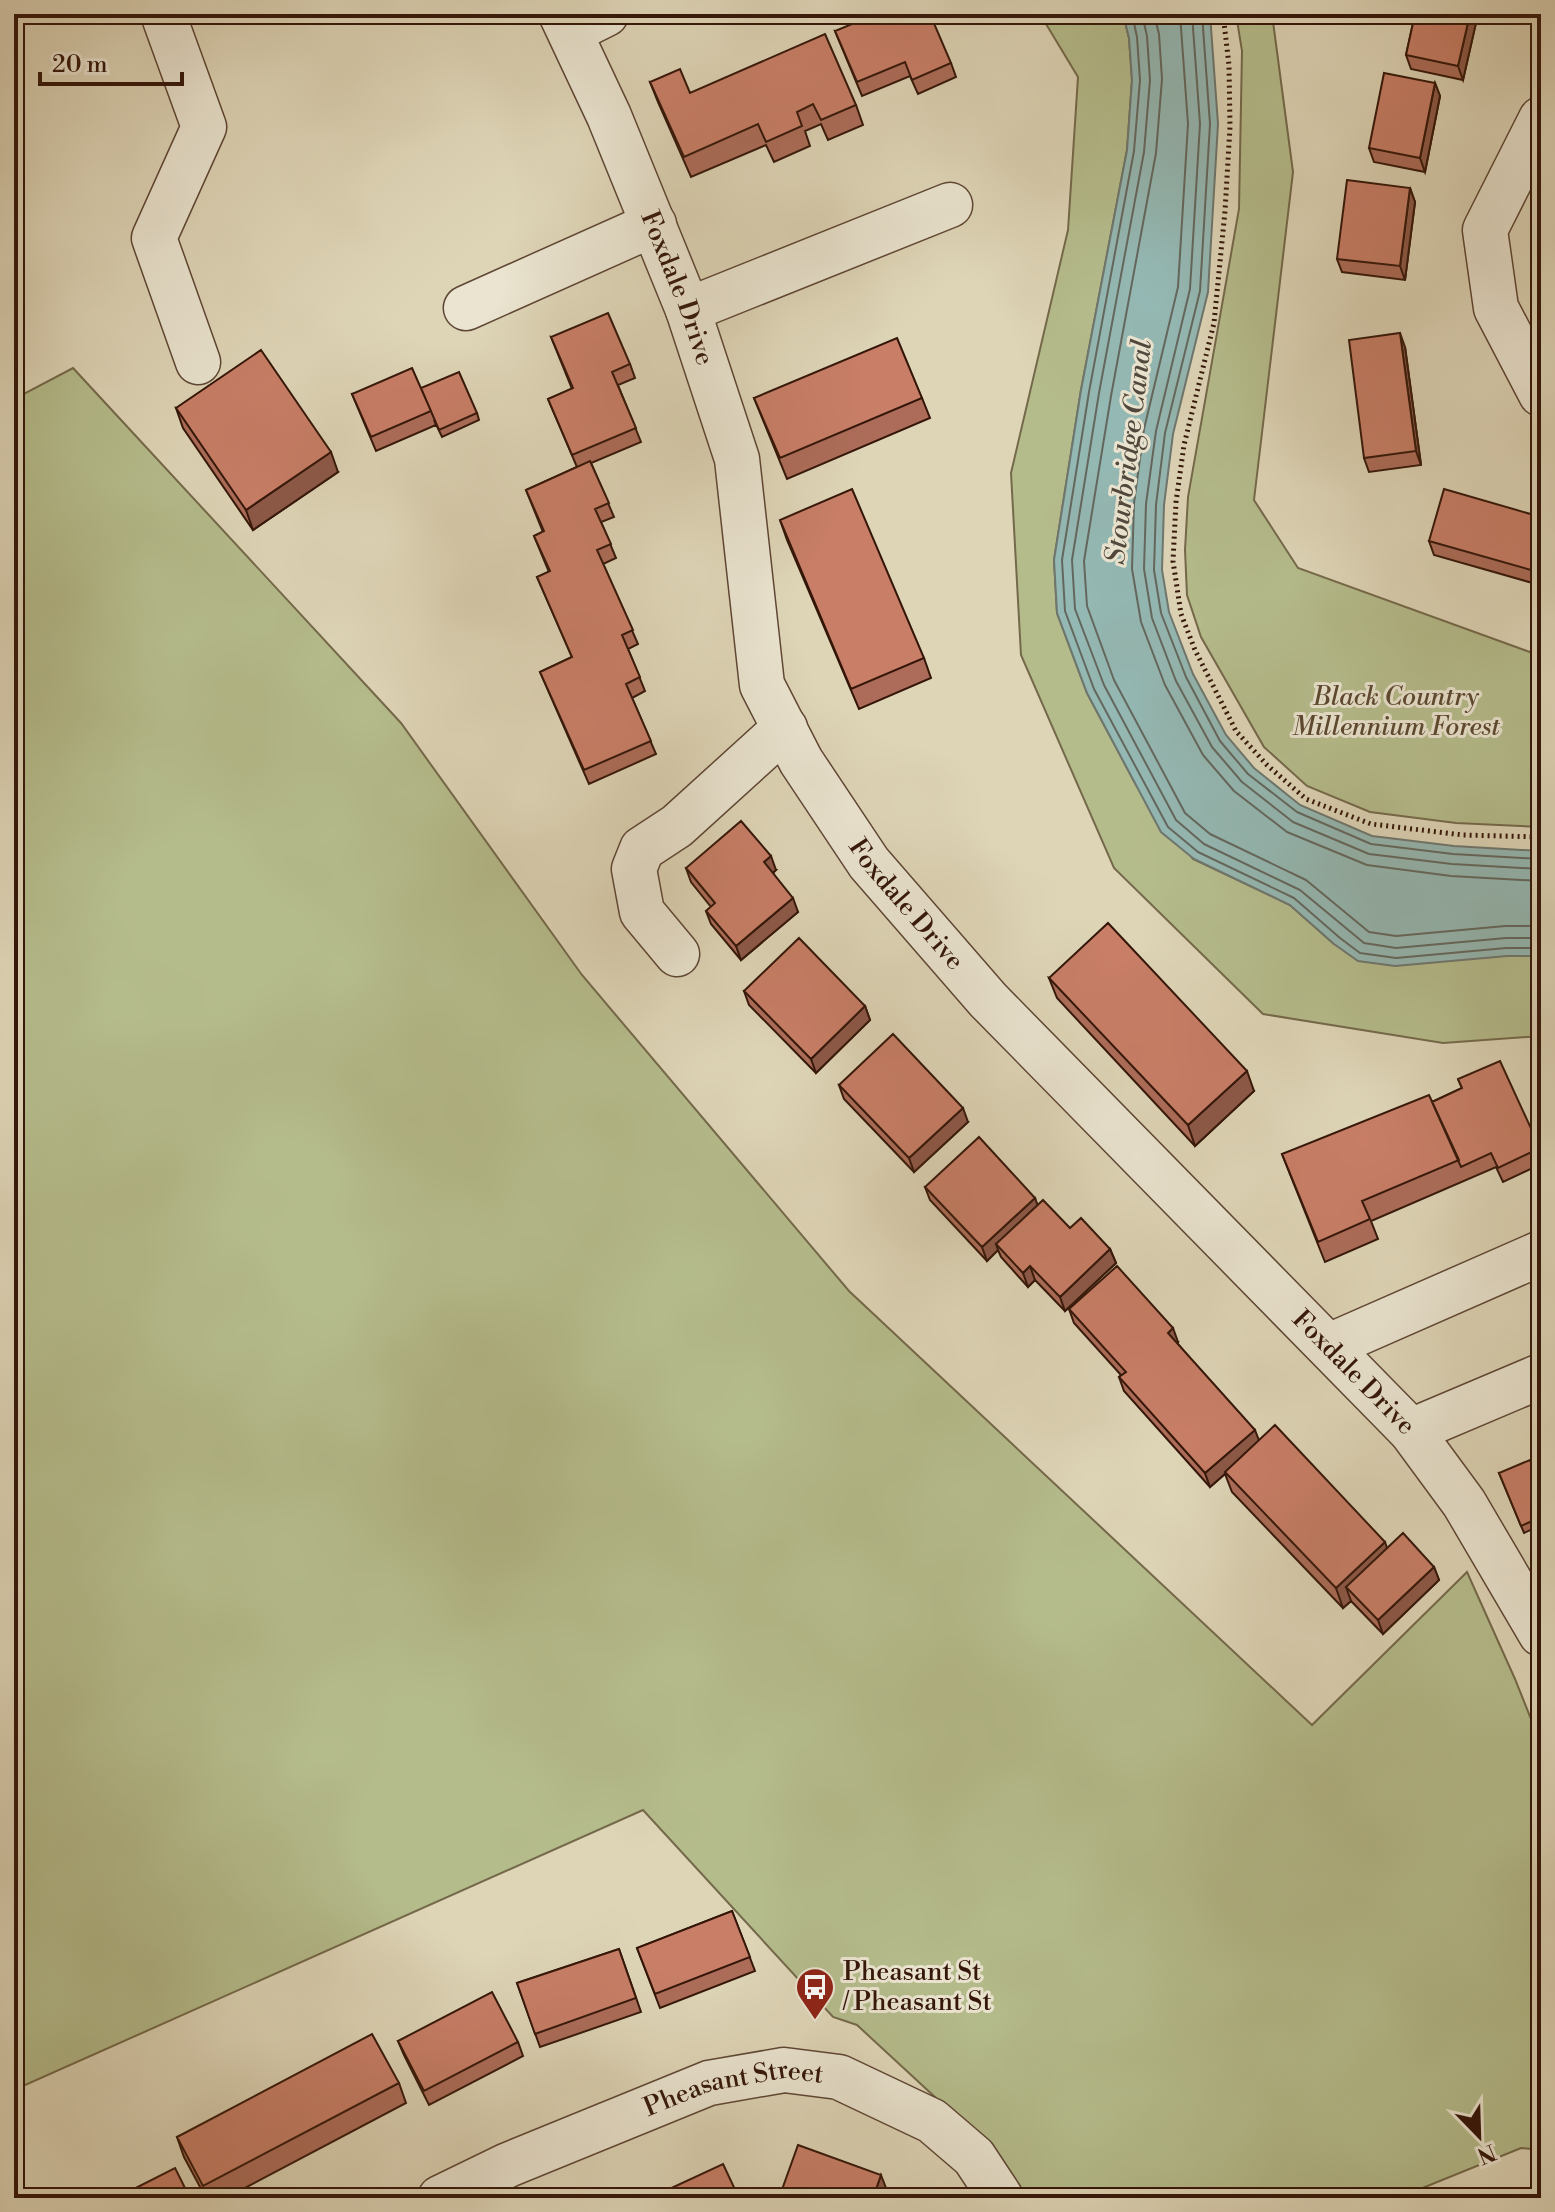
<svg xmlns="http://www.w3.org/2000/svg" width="1555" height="2212" font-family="'Libre Bodoni',serif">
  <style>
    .green { fill: #b5bc8c; stroke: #74694a; stroke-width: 2 }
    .water { fill: #94b8b3; stroke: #6e776f; stroke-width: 2 }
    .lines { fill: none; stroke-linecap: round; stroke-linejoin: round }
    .shore { stroke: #64675e; stroke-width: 2 }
    .minor-casing { stroke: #5e4634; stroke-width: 47 }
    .path { stroke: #341609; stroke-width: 5; stroke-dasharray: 2 4; stroke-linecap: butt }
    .minor { stroke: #eae4d0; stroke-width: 44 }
    .wall { fill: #ac6c59; stroke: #341609; stroke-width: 2 }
    .shaded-wall { fill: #8c5848; stroke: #341609; stroke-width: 2 }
    .building { fill: #c87e67; stroke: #341609; stroke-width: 2 }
    .labels { text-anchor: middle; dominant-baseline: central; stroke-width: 6; stroke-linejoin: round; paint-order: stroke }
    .street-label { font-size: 26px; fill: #341609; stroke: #eae4d0 }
    .park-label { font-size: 26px; font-style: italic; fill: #5b4830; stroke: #eae4d0 }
    .poi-label { font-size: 26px; fill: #341609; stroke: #eae4d0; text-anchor: start }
    .water-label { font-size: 28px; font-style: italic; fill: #51473c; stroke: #eae4d0 }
  </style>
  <rect width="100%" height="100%" fill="#ded5b7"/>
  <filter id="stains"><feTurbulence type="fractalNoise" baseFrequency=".0025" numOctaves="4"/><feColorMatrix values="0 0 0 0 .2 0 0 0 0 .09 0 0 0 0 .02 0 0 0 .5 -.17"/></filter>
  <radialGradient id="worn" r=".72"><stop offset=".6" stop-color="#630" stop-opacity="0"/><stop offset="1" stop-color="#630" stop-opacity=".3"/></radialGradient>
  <path class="green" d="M1040 14H1123L1129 38 1132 80 1127 150 1081 390 1054 560 1057 613 1087 693 1136 785 1193 859 1290 905 1334 944 1507 956H1541V1036L1443 1043 1263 1014 1114 868 1021 655 1011 473 1068 230 1078 77Z
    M1236 14H1272L1293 172 1254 500 1298 568 1541 656V827L1456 823 1370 812 1307 786 1264 747 1201 637 1187 595 1185 550 1188 497 1239 209 1242 51Z
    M73 368 401 723 582 975 849 1291 1312 1725 1467 1572 1515 1679 1541 1744V2150L1521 2148 1398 2198H1023L976 2135 857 2025 833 2017 643 1810 14 2090V399Z"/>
  <path class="water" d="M1123 14H1210L1218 124 1208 292 1173 434 1164 505 1162 570 1169 612 1193 674 1226 735 1254 768 1300 805 1372 836 1454 846 1541 851V956H1507L1395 966 1358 961 1334 944 1290 905 1194 859 1161 832 1087 693 1057 613 1054 560 1081 390 1127 150 1132 80 1129 38Z"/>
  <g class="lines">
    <path class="shore" d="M1132 14 1137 37 1140 80 1134 151 1089 392 1062 560 1065 611 1094 689 1168 827 1198 852 1294 898 1340 938 1360 953 1396 958 1506 948H1541
      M1142 14 1147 36 1150 80 1144 152 1099 393 1072 560 1075 609 1104 685 1176 820 1204 844 1300 890 1364 943 1396 948 1506 938H1541
      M1154 14 1159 34 1162 79 1156 153 1111 396 1084 561 1087 606 1114 680 1185 813 1210 834 1306 880 1369 932 1396 936 1505 926H1541
      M1180 14 1188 124 1178 287 1144 429 1134 503 1132 569 1141 622 1165 685 1203 755 1234 791 1287 832 1367 865 1451 876 1541 881
      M1192 14 1200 124 1190 289 1156 431 1146 504 1144 569 1152 618 1176 681 1212 747 1242 782 1293 822 1369 854 1452 864 1541 869
      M1202 14 1210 124 1200 291 1165 433 1156 505 1154 570 1161 613 1186 677 1220 741 1248 774 1297 812 1371 844 1453 854 1541 859"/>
    <defs>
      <g id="minor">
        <path d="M163 14 204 127 154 238 198 362"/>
        <path id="s1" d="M561 14 609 116 688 310 737 459 762 685 801 761 869 863 988 1000 1411 1431 1464 1503 1541 1634"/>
        <path d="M570 32 606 14"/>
        <path d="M1541 119 1485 230 1496 308 1541 394"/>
        <path d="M466 308 654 224"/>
        <path d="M688 310 950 205"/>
        <path d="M677 954 642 912 634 869 642 849 677 826 785 728"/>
        <path d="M1329 1346 1541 1253"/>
        <path d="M1411 1431 1541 1376"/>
        <path id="s2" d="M440 2198 508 2165 709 2083 784 2070 839 2077 932 2121 974 2157 1001 2198"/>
      </g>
    </defs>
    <use href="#minor" class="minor-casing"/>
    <path class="path" d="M1223 14 1229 65 1230 127 1225 211 1214 323 1184 445 1176 502 1173 561 1181 614 1195 650 1236 731 1267 765 1306 799 1371 824 1463 835 1541 837"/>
    <use href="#minor" class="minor"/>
  </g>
  <path class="wall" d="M1415 14H1478L1463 80 1411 69 1406 55Z
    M835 31 951 63 956 77 918 94 910 76 862 96Z
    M650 82 690 93 856 105 863 125 828 140 821 124 805 131 810 146 774 162 766 145 691 177 658 102Z
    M1435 83 1440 96 1425 172 1374 162 1369 148Z
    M1410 188 1415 202 1405 280 1342 272 1337 259Z
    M551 337 630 364 635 378 618 385 641 442 591 463 614 517 601 522 616 558 603 564 638 644 628 649 645 691 632 698 656 754 589 784 540 672 572 657 537 577 549 572 534 536 543 532 526 490 577 467 548 399 572 389Z
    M1405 347 1421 465 1369 472 1364 458Z
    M421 388 477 413 479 420 442 437 434 420 436 425 376 451 352 394Z
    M754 398H922L930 418 787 479Z
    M176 408 338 472 253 530 183 428Z
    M1541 517 1536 584 1434 555 1429 541Z
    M780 520 924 658 931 678 859 709 787 540Z
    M686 868 776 870 773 873 798 912 741 960 711 924 706 911 711 907 691 882Z
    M1049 978 1254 1091 1195 1146 1057 998Z
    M744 991 865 1006 870 1020 816 1073 749 1005Z
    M1458 1079 1540 1148 1541 1164 1503 1182 1496 1167 1371 1221 1378 1239 1325 1262 1282 1154 1432 1102 1462 1088Z
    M839 1085 968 1122 914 1172 844 1099Z
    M925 1187 1035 1198 1037 1205 1070 1228 1110 1249 1116 1263 1065 1311 1035 1280 1028 1287 1001 1257 998 1250 987 1261 930 1200Z
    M1069 1309 1178 1342 1177 1343 1259 1440 1387 1548 1434 1567 1439 1580 1383 1634 1351 1601 1343 1608 1232 1492 1225 1474 1210 1487 1124 1391 1119 1377 1121 1375 1074 1323Z
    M1541 1461V1525L1524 1533 1499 1473 1538 1477Z
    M732 1911 755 1971 660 2008 637 1948Z
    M619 1949 641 2012 540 2047 517 1983Z
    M398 2041 518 2042 523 2056 429 2105 404 2055Z
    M399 2083 406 2103 226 2198H206L184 2157 177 2137Z"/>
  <path class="shaded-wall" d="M1470 14H1478L1463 80 1458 66Z
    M1435 83 1440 96 1425 172 1420 158Z
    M1410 188 1415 202 1405 280 1400 266Z
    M1400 333 1405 347 1421 465 1416 451Z
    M331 452 338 472 253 530 246 510Z
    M1541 535V566L1536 584 1531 570Z
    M771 856 776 870 769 876 764 862Z
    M793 898 798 912 741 960 736 946Z
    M865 1006 870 1020 816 1073 811 1059Z
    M1247 1071 1254 1091 1195 1146 1188 1125Z
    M963 1108 968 1122 914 1172 909 1158Z
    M1035 1198 1040 1212 996 1244 998 1250 987 1261 982 1247Z
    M1110 1249 1116 1263 1065 1311 1060 1297Z
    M1030 1266 1035 1280 1028 1287 1023 1273Z
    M1173 1328 1178 1342 1173 1347 1168 1333Z
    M1255 1430 1260 1443 1210 1487 1205 1473Z
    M1385 1542 1392 1562 1346 1587 1351 1601 1343 1608 1336 1588Z
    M1434 1567 1439 1580 1383 1634 1378 1620Z
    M881 2175 886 2188 883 2198H873Z"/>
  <path class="building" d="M876 14H930L951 63 912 80 905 62 857 82 835 31Z
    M1415 14H1470L1458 66 1406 55Z
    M825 34 856 105 821 120 813 104 797 112 802 126 766 142 758 124 684 157 650 82 680 69 690 93Z
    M1384 73 1435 83 1420 158 1369 148Z
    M1347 180 1410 188 1400 266 1337 259Z
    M608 313 630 364 612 372 636 428 572 455 548 399 573 388 551 337Z
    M1400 333 1416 451 1364 458 1349 340Z
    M897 338 922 398 780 458 754 398Z
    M261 350 331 452 246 510 176 408Z
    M412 368 431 411 371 437 352 394Z
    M459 372 477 413 439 430 421 388Z
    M590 461 609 503 595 509 611 544 597 550 633 630 622 635 640 677 626 684 651 741 584 770 540 672 572 657 537 577 550 571 534 536 544 531 526 490Z
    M852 489 924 658 851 689 780 520Z
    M1444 489 1541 517V535L1531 570 1429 541Z
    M741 821 771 856 764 862 793 898 736 946 706 911 715 903 686 868Z
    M1108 923 1247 1071 1188 1125 1049 978Z
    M799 938 865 1006 811 1059 744 991Z
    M893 1034 963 1108 909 1158 839 1085Z
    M1500 1061 1540 1148 1498 1168 1491 1153 1461 1167 1432 1102 1462 1088 1458 1079Z
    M1429 1095 1459 1160 1362 1201 1370 1219 1318 1242 1282 1154Z
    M979 1137 1035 1198 982 1247 925 1187Z
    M1043 1200 1070 1228 1081 1218 1110 1249 1060 1297 1030 1266 1023 1273 996 1244Z
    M1117 1266 1173 1328 1168 1333 1255 1430 1205 1473 1119 1377 1126 1372 1069 1309Z
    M1275 1425 1385 1542 1336 1588 1225 1472Z
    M1530 1460 1541 1484V1517L1521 1526 1499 1473Z
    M1541 1461V1483L1533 1464Z
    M1403 1533 1434 1567 1378 1620 1346 1587Z
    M732 1911 750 1957 655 1994 637 1948Z
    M619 1949 636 1998 535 2034 517 1983Z
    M492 1992 518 2042 424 2091 398 2041Z
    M372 2034 399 2083 203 2186 177 2137Z
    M798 2145 881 2175 873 2198H779Z
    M723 2164 739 2198H650Z
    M175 2168 190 2198H116Z"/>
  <defs>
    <symbol id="bus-pin" viewBox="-11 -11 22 30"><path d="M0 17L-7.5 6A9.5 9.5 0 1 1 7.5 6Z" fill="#8f2418" stroke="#eae4d0"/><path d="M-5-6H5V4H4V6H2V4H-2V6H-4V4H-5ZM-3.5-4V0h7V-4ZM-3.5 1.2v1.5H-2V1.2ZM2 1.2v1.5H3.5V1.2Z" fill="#fff"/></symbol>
  </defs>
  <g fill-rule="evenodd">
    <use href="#bus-pin" x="793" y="1965" width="44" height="60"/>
  </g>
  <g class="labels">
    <g class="street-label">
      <text stroke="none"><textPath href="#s1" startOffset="298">Foxdale Drive</textPath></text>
      <text stroke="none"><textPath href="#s1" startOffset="970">Foxdale Drive</textPath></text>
      <text stroke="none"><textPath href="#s1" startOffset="1618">Foxdale Drive</textPath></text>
      <text stroke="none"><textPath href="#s2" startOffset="316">Pheasant Street</textPath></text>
    </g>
    <g class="park-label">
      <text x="1396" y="697">Black Country<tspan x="1396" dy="30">Millennium Forest</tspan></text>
    </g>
    <g class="poi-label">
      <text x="843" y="1972">Pheasant St<tspan x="843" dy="30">/ Pheasant St</tspan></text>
    </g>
    <g class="water-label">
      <text transform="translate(1129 452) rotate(-83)">Stourbridge Canal</text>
    </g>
  </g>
  <rect width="1555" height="2212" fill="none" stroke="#ded5b7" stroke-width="48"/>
  <rect x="16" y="16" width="1523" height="2180" fill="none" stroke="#341609" stroke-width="4"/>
  <rect x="24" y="24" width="1507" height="2164" fill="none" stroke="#341609" stroke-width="2"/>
  <g transform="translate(1479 2136) rotate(157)" stroke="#eae4d0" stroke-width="6" paint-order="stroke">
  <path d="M0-6L14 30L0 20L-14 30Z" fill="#341609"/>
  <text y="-12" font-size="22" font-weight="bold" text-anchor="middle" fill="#341609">N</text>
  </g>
  <path d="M40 72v12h142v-12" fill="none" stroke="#341609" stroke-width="4"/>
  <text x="52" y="72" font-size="24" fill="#341609" stroke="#eae4d0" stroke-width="6" paint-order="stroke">20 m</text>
  <rect width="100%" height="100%" filter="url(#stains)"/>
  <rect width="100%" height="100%" fill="url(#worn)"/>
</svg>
